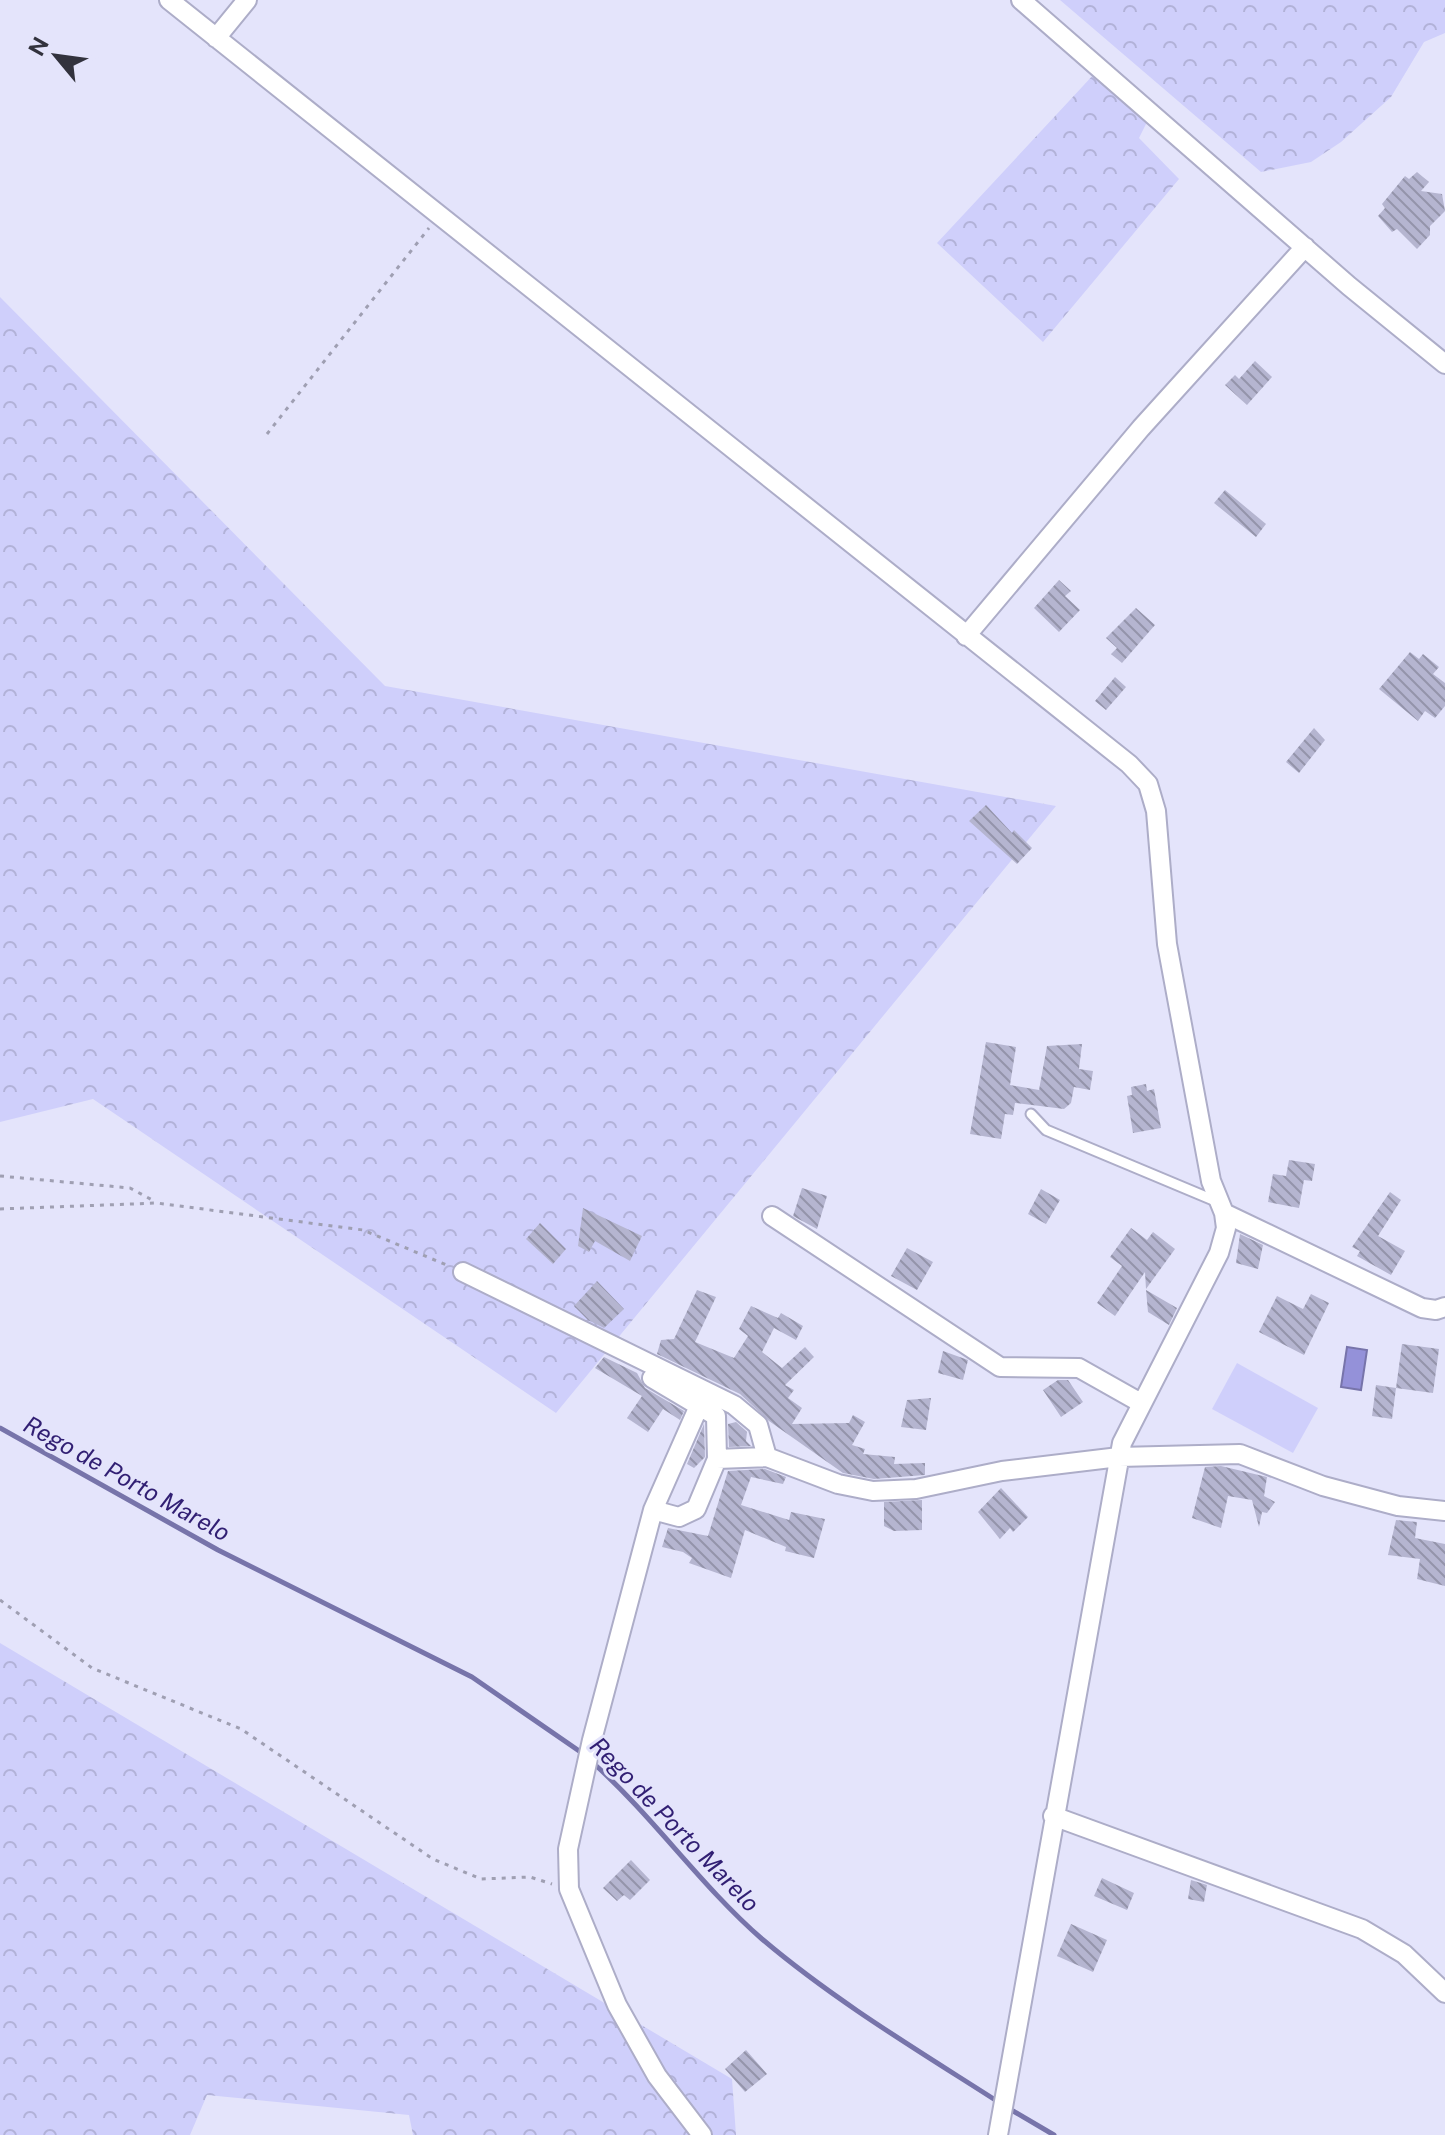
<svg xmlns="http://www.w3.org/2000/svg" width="1445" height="2135" font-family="'Public Sans',sans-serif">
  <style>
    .forest { fill: url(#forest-crowns) }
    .park { fill: #cfcffb }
    .water { fill: #9491d9; stroke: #7774aa; stroke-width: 2 }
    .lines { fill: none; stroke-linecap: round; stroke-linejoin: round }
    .stream { stroke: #7774aa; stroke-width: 5 }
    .building { fill: url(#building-back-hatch) }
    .service-casing { stroke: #adadc8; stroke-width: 13 }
    .minor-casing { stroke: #adadc8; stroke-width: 22 }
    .path { stroke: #9f9fb2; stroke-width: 3; stroke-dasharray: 4 6; stroke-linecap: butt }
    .service { stroke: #fff; stroke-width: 9 }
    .minor { stroke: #fff; stroke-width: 18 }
    .labels { text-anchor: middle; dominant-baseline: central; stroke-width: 6; stroke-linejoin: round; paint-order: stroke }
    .water-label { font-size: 24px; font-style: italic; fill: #311f73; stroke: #e4e4fb }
  </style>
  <defs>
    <pattern id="forest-crowns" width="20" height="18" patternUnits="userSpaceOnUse" patternTransform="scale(2)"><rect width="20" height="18" fill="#cfcffb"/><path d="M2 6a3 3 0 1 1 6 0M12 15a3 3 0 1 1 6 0" fill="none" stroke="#b2b2d8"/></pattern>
    <pattern id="building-back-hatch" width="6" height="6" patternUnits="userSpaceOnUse" patternTransform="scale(2)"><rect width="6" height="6" fill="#b5b5d0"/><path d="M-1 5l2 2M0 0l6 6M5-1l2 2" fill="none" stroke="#9494aa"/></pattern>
  </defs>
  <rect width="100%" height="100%" fill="#e4e4fb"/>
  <path class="forest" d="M1060 0H1445V33L1424 42 1391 97 1341 142 1311 162 1261 172Z
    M1096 72 1149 118 1139 138 1179 179 1043 342 937 243Z
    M0 297 385 686 1056 806 556 1413 93 1099 0 1122Z
    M0 1643 732 2079 736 2135H413L409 2115 207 2095 190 2135H0Z"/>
  <path class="park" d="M1237 1363 1318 1408 1293 1453 1212 1409Z"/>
  <path class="water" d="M1347 1347 1367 1350 1361 1390 1341 1387Z"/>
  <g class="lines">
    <path class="stream" d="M0 1428 218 1550 472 1677 585 1755
      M592 1762C653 1816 700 1885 762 1939 835 2001 919 2051 1000 2103
      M1008 2108 1054 2135"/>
  </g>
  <path class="building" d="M1417 172 1429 182 1421 191 1442 194 1445 211 1430 226V235L1417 249 1397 229 1392 232 1378 216 1385 208 1382 204 1405 176 1409 179Z
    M1255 361 1272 377 1247 405 1225 385 1235 375 1239 379Z
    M1225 490 1266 524 1256 537 1214 503Z
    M1059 580 1071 591 1065 596 1080 610 1059 632 1034 608Z
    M1136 608 1155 625 1122 663 1111 654 1117 648 1106 638Z
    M1410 652 1419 659 1423 654 1439 667 1433 674 1445 683V706L1435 718 1425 711 1418 721 1379 689Z
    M1115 677 1126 687 1106 710 1095 701Z
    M1314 728 1325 740 1299 773 1286 762Z
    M986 805 1012 833 1014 830 1032 848 1017 864 969 821Z
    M986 1042 1016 1047 1010 1085 1039 1090 1047 1046 1082 1044 1079 1069 1093 1071 1090 1090 1074 1087 1071 1103 1064 1109 1015 1103 1013 1115 1005 1114 1001 1139 970 1134Z
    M1146 1084 1147 1091 1154 1089 1161 1128 1133 1133 1127 1096 1132 1095 1131 1087Z
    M1289 1160 1315 1164 1312 1181 1304 1180 1299 1208 1268 1202 1273 1174 1286 1176Z
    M802 1188 827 1196 817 1229 793 1216Z
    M1041 1189 1060 1200 1046 1224 1028 1214Z
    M1390 1192 1401 1200 1378 1236 1405 1251 1391 1275 1357 1256 1360 1251 1352 1247Z
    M583 1208 642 1236 630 1261 595 1241 589 1252 578 1246Z
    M540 1223 566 1249 553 1264 526 1239Z
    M1131 1228 1147 1240 1153 1232 1175 1249 1146 1289 1145 1272 1115 1316 1097 1303 1122 1266 1110 1257Z
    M1240 1234 1263 1245 1258 1269 1236 1263Z
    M907 1248 933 1262 917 1290 891 1276Z
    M597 1281 624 1309 604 1328 588 1320 574 1306Z
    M697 1290 716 1297 695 1342 734 1358 748 1336 739 1329 751 1306 778 1318 781 1313 803 1326 796 1340 774 1328 762 1352 782 1368 805 1347 814 1357 785 1385 794 1390 788 1398 802 1408 792 1424 849 1423 853 1415 865 1422 852 1445 865 1449 863 1454 895 1457 894 1464 925 1463V1475L874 1479 843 1473 769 1421 740 1394 657 1354 661 1340 674 1339Z
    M1146 1290 1177 1308 1169 1325 1148 1312Z
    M1311 1294 1329 1303 1304 1355 1259 1332 1277 1296 1303 1309Z
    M1402 1344 1439 1349 1433 1393 1396 1388Z
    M943 1351 968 1360 963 1380 938 1373Z
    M604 1357 637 1373 645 1388 684 1411 680 1420 663 1409 648 1432 627 1418 642 1396 595 1368Z
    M1058 1380H1068L1083 1402 1061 1417 1043 1390Z
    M1376 1385 1396 1388 1392 1419 1372 1416Z
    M931 1398 926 1430 901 1427 907 1400Z
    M736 1422 747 1432 746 1441 751 1446 729 1447 728 1424Z
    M704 1424 705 1457 694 1468 687 1464Z
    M1221 1466 1267 1477 1264 1496 1275 1502 1267 1513 1262 1512 1259 1527 1252 1500 1228 1496 1221 1528 1192 1518 1205 1467Z
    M765 1469 786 1477 783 1484 751 1477 741 1505 789 1520 791 1512 825 1519 814 1558 785 1551 786 1547 745 1530 731 1578 689 1563 692 1558 683 1552 662 1547 668 1528 708 1536 728 1471Z
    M1001 1488 1028 1517 1013 1532 1010 1528 1000 1539 978 1512Z
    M922 1500V1530L894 1531 884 1526V1502Z
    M1396 1520 1417 1522 1415 1538 1445 1544V1586L1417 1579 1420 1559 1388 1555Z
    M631 1860 650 1880 630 1900 624 1895 617 1901 603 1888Z
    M1102 1878 1134 1893 1127 1910 1094 1896Z
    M1191 1880 1207 1885 1204 1902 1188 1899Z
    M1071 1924 1107 1940 1093 1972 1057 1956Z
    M746 2050 767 2074 745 2092 725 2069Z"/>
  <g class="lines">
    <defs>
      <path id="service" d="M1031 1114 1046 1130 1218 1202"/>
      <path id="minor" d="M169 0 1129 764 1148 784 1156 811 1167 944 1211 1181 1224 1213 1226 1228 1219 1253 1122 1443 998 2135
        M1021 0 1349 286 1445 364
        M216 38 247 0
        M966 636 1141 428 1305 247
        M1224 1213 1422 1308 1436 1310 1445 1307
        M772 1216 1000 1367 1079 1368 1141 1403
        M463 1272 734 1405 758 1425 767 1457
        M652 1378 716 1416 717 1459
        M699 1406 653 1510 592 1740 568 1849 569 1889 617 2005 657 2076 702 2135
        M653 1510 679 1517 696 1509 717 1459 767 1457 838 1484 873 1491 916 1489 1002 1471 1119 1457 1240 1454 1323 1486 1398 1506 1445 1511
        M1053 1816 1362 1929 1404 1954 1445 1993"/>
    </defs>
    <use href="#service" class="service-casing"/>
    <use href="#minor" class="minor-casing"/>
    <path class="path" d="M267 434 429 228
      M0 1176 130 1188 154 1201
      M0 1209 157 1203 363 1230 449 1266
      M0 1600 92 1668 241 1729 433 1859 481 1879 530 1877 552 1884"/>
    <use href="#service" class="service"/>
    <use href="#minor" class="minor"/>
  </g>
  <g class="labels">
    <g class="water-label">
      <text transform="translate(127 1478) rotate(29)">Rego de Porto Marelo</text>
      <text transform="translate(675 1824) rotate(46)">Rego de Porto Marelo</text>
    </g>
  </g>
  <g transform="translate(56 56) rotate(299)" stroke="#e4e4fb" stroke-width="6" paint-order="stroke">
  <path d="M0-6L14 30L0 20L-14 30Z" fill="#32323d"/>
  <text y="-12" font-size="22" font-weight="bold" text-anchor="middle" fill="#32323d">N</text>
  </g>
</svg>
